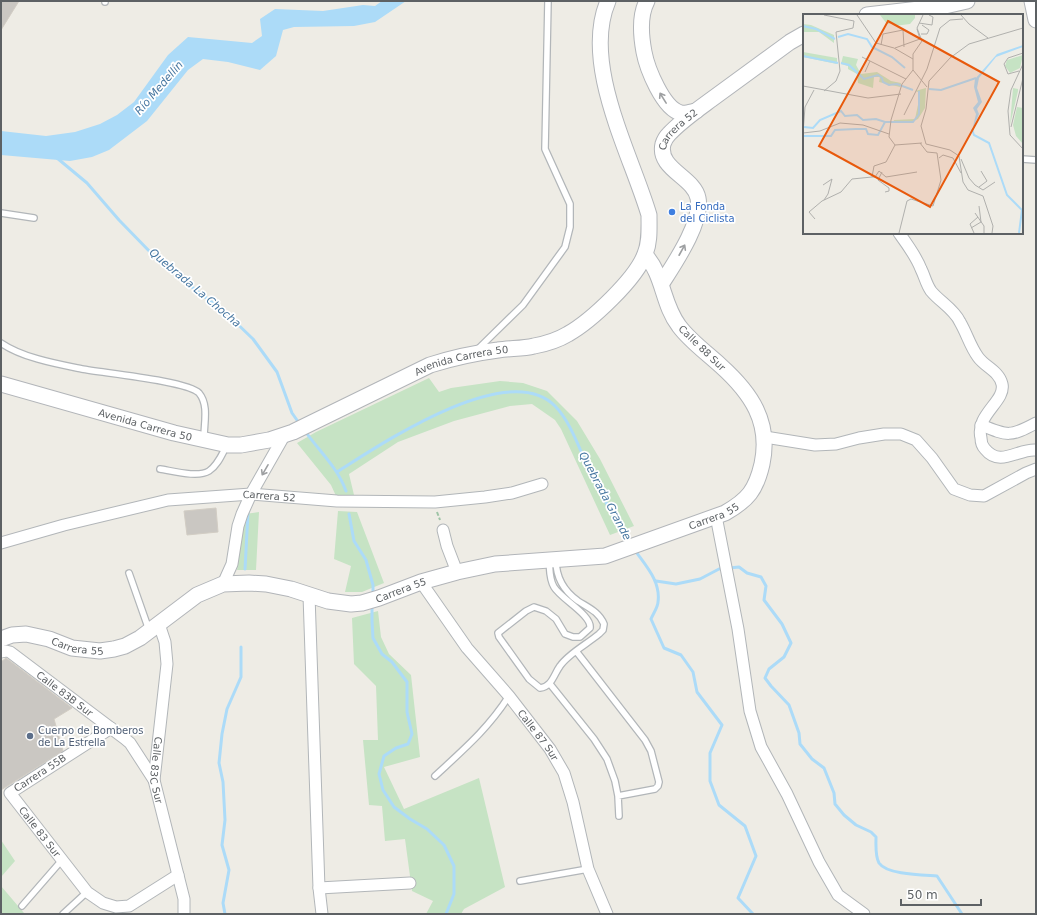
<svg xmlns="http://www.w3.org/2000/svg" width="1037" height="915" font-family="'DejaVu Sans',sans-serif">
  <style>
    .green { fill: #c6e3c4 }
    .water { fill: #acdbf8 }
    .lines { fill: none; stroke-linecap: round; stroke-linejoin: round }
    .stream { stroke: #acdbf8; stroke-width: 3 }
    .building { fill: #cac7c2; stroke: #d2cdc4 }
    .lane-casing { stroke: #b2b6b9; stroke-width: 8 }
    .street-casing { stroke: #b2b6b9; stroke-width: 13 }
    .secondary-casing { stroke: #b2b5b9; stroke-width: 17 }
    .path { stroke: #9ec4a6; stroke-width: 2; stroke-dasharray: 4 2; stroke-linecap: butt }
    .lane { stroke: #fff; stroke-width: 5.5 }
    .street { stroke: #fff; stroke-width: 11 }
    .secondary { stroke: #fff; stroke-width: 15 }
    .oneway { stroke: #9ea0a2 }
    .shop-dot { fill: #3f7fe0; stroke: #fff; stroke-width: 1.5 }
    .service-dot { fill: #5c6f8a; stroke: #fff; stroke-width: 1.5 }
    .labels { text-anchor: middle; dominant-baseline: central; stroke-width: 3.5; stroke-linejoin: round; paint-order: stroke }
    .street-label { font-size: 10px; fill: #5d6164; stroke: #fff }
    .shop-label { font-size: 10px; fill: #366cbe; stroke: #fff; text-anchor: start }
    .service-label { font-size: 10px; fill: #4e5e75; stroke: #fff; text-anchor: start }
    .water-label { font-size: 11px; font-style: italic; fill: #4777a1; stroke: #fff }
    .inset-river { fill: none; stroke: #acdbf8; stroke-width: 2 }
    .inset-road { fill: none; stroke: #b0b0ad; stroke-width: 1 }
    .view { fill: #e8590c; fill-opacity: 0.15; stroke: #e8590c; stroke-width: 2 }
    .inset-edge { fill: none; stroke: #5d6164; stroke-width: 2 }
  </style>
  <rect width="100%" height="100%" fill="#eeece5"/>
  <path class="green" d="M429 378 439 392 451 388 500 381 523 383 547 391 577 421 600 459 634 526 610 535 561 429 555 420 532 404 510 406 454 421 398 442 349 474 354 495 336 496 331 485 297 443 316 432Z
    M338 511 357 512 384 583 362 592H345L351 566 334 559Z
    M259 512 256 570H237L245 514Z
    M378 611 381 637 389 654 411 675 420 757 384 767 404 809 479 778 505 887 464 909 461 914H426L433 901 412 891 405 839 385 841 382 806 369 805 363 740H378L376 686 354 664 352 618Z
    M1 840 15 861 1 877Z
    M1 886 24 913V914H1Z"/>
  <path class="water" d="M382 1H406L375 22 354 26 294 27 283 30 276 56 260 70 228 62 203 59 188 70 147 121 109 150 92 157 70 161 1 155V131L46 136 75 132 100 124 117 115 134 102 168 55 188 37 252 43 262 36 260 19 275 9 323 11 363 5 375 6Z"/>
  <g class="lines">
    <path class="stream" d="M57 158 87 183 119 220 155 257 188 284 226 313 253 339 277 372 292 413 299 423
      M305 431C319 451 338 468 346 491
      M337 472C381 444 508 358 555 406 570 421 579 448 588 467 599 490 611 512 624 535L629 543
      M349 514 354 541 366 560 373 585V594
      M634 549C645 565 661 581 658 602 658 607 653 614 651 619L664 648 681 655 693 672 697 692 722 725 710 753V781L719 805 745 826 756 856 738 898 753 914
      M245 569 248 513
      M656 581 676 584 700 579 719 569 739 567 747 573 761 577 766 586 764 600 782 624 791 643 784 657 769 669 765 678 771 686 789 705 799 733 800 744 812 759 824 768 834 793 835 804 844 815 856 825 871 832 876 837C876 845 875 856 879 863 887 875 924 875 937 876L962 914
      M372 604V621L373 638 382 654 392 662 407 682V712L412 734 408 744 396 748 384 756 379 774 383 790 394 807 410 819 427 829 444 845 454 866V894L446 914
      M225 914 223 903 229 870 222 845 225 820 223 782 219 763 222 734 227 709 241 677V647"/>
  </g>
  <path class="building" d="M1 1H19L1 30Z
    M216 508 218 532 187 535 184 511Z
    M6 658 72 708 54 719 63 751 1 790V662Z"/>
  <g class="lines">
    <defs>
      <path id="lane" d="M105 1V2
        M1022 159 1036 160
        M1 213 34 218
        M1 343C23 358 57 364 82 369 103 373 188 381 199 393 209 405 204 423 204 438
        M478 349 523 305 565 247 570 227V204L545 149 548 1
        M160 469C173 471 198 478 209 471 218 465 222 454 227 445
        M549 560C550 570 549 579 554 587 561 599 592 615 590 628L580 637H573L565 634 556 619 546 611 534 607 526 611 498 633 499 637 529 679 540 688C552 687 554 674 560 666 568 654 587 644 599 634L603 630 604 624C599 612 589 608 578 601 564 591 556 577 556 560
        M129 573 149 630
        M576 651 645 740 651 751 659 782 658 786 655 789 618 796
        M550 684 594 739 607 759 615 781 618 796 619 816
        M435 776C463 750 488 729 509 696
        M520 881 588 869
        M22 906 62 860
        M63 914 87 892"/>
      <g id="street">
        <path d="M899 233C907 244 916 256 921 269 925 277 926 284 931 291 940 302 954 309 960 322 967 334 970 346 978 357 985 367 999 371 1002 384 1006 401 975 415 981 438 981 442 982 446 985 449 1000 468 1019 448 1036 450"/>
        <path d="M981 425C1008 436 1010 437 1036 423"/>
        <path d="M765 437 815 445 836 444 859 438 884 434H901L916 440 932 458 954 489 970 495 984 496 1026 473 1036 469"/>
        <path d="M716 516 738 629 750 711 761 747 787 794 819 862 838 895 864 914"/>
        <path d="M443 530 447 546 457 572"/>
        <path id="s1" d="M1 543 64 525 168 500 251 494 337 501 435 502 485 497 512 493 542 484"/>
        <path id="s2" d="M421 582 467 648 509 696 550 749 564 773 573 802 588 869 607 914"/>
        <path d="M223 584 232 564 238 526 242 514 251 494 284 436"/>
        <path d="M309 595 319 888 322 914"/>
        <path id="s3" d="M159 624 165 642 167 664 154 780 184 899V914"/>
        <path id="s4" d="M1 652 6 651 10 652 124 738 130 743 154 780"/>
        <path id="s5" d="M111 728 10 793 87 892 103 903 116 907 129 906 178 875"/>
        <path d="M319 888 410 883"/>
      </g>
      <g id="secondary">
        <path d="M647 1C639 16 641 36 644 52 647 68 663 109 681 113 685 114 691 112 696 111"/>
        <path d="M1032 1 1036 20"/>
        <path d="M867 15 945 6 967 1"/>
        <path id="s6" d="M662 283C674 264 703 222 698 198 694 177 657 169 663 144 664 141 666 137 669 134 681 121 697 110 712 99 738 80 764 61 790 42L804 34"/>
        <path id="s7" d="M1 384 174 433 228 445H241L269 440 293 432 430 365C452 358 475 353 498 350 510 348 522 349 534 346 545 344 558 340 568 334 591 321 636 279 645 254 650 242 649 229 649 215 631 154 581 64 608 1"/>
        <path id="s8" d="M1 639 12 635 26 634 49 639 72 648 100 651 114 649 125 646 140 638 197 595 223 584 249 583 266 584 291 589 328 601 351 604 362 603 379 598 421 582 457 572 495 564 605 556 725 513C748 500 756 490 762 464 771 422 751 393 721 366 707 353 690 341 679 326 662 304 664 275 645 255"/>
      </g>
    </defs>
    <use href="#lane" class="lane-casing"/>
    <use href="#street" class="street-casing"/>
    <use href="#secondary" class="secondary-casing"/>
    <path class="path" d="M437 512 440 520"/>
    <use href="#lane" class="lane"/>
    <use href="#street" class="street"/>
    <use href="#secondary" class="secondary"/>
  </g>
  <defs><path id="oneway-shaft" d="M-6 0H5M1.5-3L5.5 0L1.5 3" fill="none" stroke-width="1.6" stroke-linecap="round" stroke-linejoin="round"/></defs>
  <g class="oneway">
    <use href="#oneway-shaft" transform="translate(663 98) rotate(-122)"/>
    <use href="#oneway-shaft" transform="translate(682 250) rotate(-61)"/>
    <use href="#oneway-shaft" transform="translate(265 470) rotate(120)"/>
  </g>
  <circle class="shop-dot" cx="672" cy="212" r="4"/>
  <circle class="service-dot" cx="30" cy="736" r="4"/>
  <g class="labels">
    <g class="street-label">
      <text stroke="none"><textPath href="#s6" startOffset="182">Carrera 52</textPath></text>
      <text transform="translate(702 348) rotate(44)">Calle 88 Sur</text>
      <text stroke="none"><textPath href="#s7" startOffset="486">Avenida Carrera 50</textPath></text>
      <text stroke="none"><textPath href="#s7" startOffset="150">Avenida Carrera 50</textPath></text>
      <text stroke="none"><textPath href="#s1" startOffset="274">Carrera 52</textPath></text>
      <text stroke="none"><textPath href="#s8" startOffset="751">Carrera 55</textPath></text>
      <text stroke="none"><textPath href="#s8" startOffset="427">Carrera 55</textPath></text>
      <text stroke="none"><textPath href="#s8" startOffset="79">Carrera 55</textPath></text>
      <text stroke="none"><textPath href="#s4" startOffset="78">Calle 83B Sur</textPath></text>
      <text stroke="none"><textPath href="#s2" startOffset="193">Calle 87 Sur</textPath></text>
      <text stroke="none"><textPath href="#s3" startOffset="148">Calle 83C Sur</textPath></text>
      <text transform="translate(40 773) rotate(-33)">Carrera 55B</text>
      <text stroke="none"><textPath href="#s5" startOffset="169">Calle 83 Sur</textPath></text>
    </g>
    <g class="shop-label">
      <text x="680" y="206">La Fonda<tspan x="680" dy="12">del Ciclista</tspan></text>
    </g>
    <g class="service-label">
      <text x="38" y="730">Cuerpo de Bomberos<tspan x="38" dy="12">de La Estrella</tspan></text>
    </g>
    <g class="water-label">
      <text transform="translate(159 88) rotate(-49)">Río Medellín</text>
      <text transform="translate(195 288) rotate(40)">Quebrada La Chocha</text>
      <text transform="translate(605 496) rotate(62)">Quebrada Grande</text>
    </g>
  </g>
  <g transform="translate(803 14)">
    <rect width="220" height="220" fill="#eeece5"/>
    <path d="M77 1H112V4L107 10 91 12 90 9 84 10ZM0 10 8 11 31 21V29L16 18H0ZM0 38 34 44V50L0 43ZM220 41 217 54 207 59 202 52 204 46ZM40 42 55 45 53 51 58 60 74 58 88 67 98 69 97 73 76 68 77 63H71L70 74 55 69 54 60 45 55V52L38 50ZM123 74 122 94 115 105 106 109H90L91 106 112 105 116 86 115 78 112 77ZM210 74 215 75V77L207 111ZM214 93 220 94V130L213 122 210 111Z" fill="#c6e3c4"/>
    <path d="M220 31V33L193 43 176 64 174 74 179 88 174 95 176 100 169 117 173 100 170 94 175 88 171 73 172 65 194 40Z" fill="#acdbf8"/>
    <path class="inset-river" d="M0 12 13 15 32 25M35 23 45 20 64 25 69 33 89 43 102 54M0 42 35 49M38 49 46 51 61 65 75 61 79 64 80 68 86 71 94 70 110 76M126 75 138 76 173 64M1 113 10 114 17 106 38 97 42 102 54 101 60 106 73 105 82 108H110L116 100V77M169 115 171 121 186 129 204 181 219 196 216 219M0 122H28L32 116 53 115H63L65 120 75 121 82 108"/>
    <path class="inset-road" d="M21 1 51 7 50 14 33 18 37 57 33 67 21 77M54 1 73 29 91 34 110 45M158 1 166 10 185 24M116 9 129 11 130 3 126 1M118 20H124L126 16 119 11M78 31 80 20 100 16 101 33M92 34 117 25 114 15M59 43 103 65M220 50 208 76 205 97 207 121 220 135M110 56 124 73M216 57 205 60 201 50 205 44 220 39M62 58 67 47M0 72 65 84 98 80M101 101 124 55 137 14 147 6 160 5M208 113 220 64M0 119 17 117 37 109 60 111 86 120M0 119 2 93 11 76M92 131 86 123 88 106 99 70 110 56V40L119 27 114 14 120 1M92 131 119 129M136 144 140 141 150 144 158 159M158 145 166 164 172 171 180 176 192 168M79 158 75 166 86 174V177L82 178M69 163H72L76 157 83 163 114 158M20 171 29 165 25 180 21 186M176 173 184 167 178 157M172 199 181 212V219M12 205 6 198 19 187 38 178 49 165 69 163 71 152 83 148 92 131M168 214 178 208 176 192M96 219 104 187 108 185 130 192 138 166 134 139 124 138 117 129M171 219 167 210 175 203M189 219 190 212 180 182 165 176 160 168 156 142 147 136 123 130 118 112 123 95 126 67 147 44 166 30 220 14"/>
    <path class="view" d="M85 7 196 68 127 193 16 132Z"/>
    <rect width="220" height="220" class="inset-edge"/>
  </g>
  <rect width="1037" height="915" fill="none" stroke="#5d6164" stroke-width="4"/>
  <path d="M901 899v6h80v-6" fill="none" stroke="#5d6164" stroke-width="2"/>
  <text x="907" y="899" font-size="12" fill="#5d6164" stroke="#ffffff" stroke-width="3" paint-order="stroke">50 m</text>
</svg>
